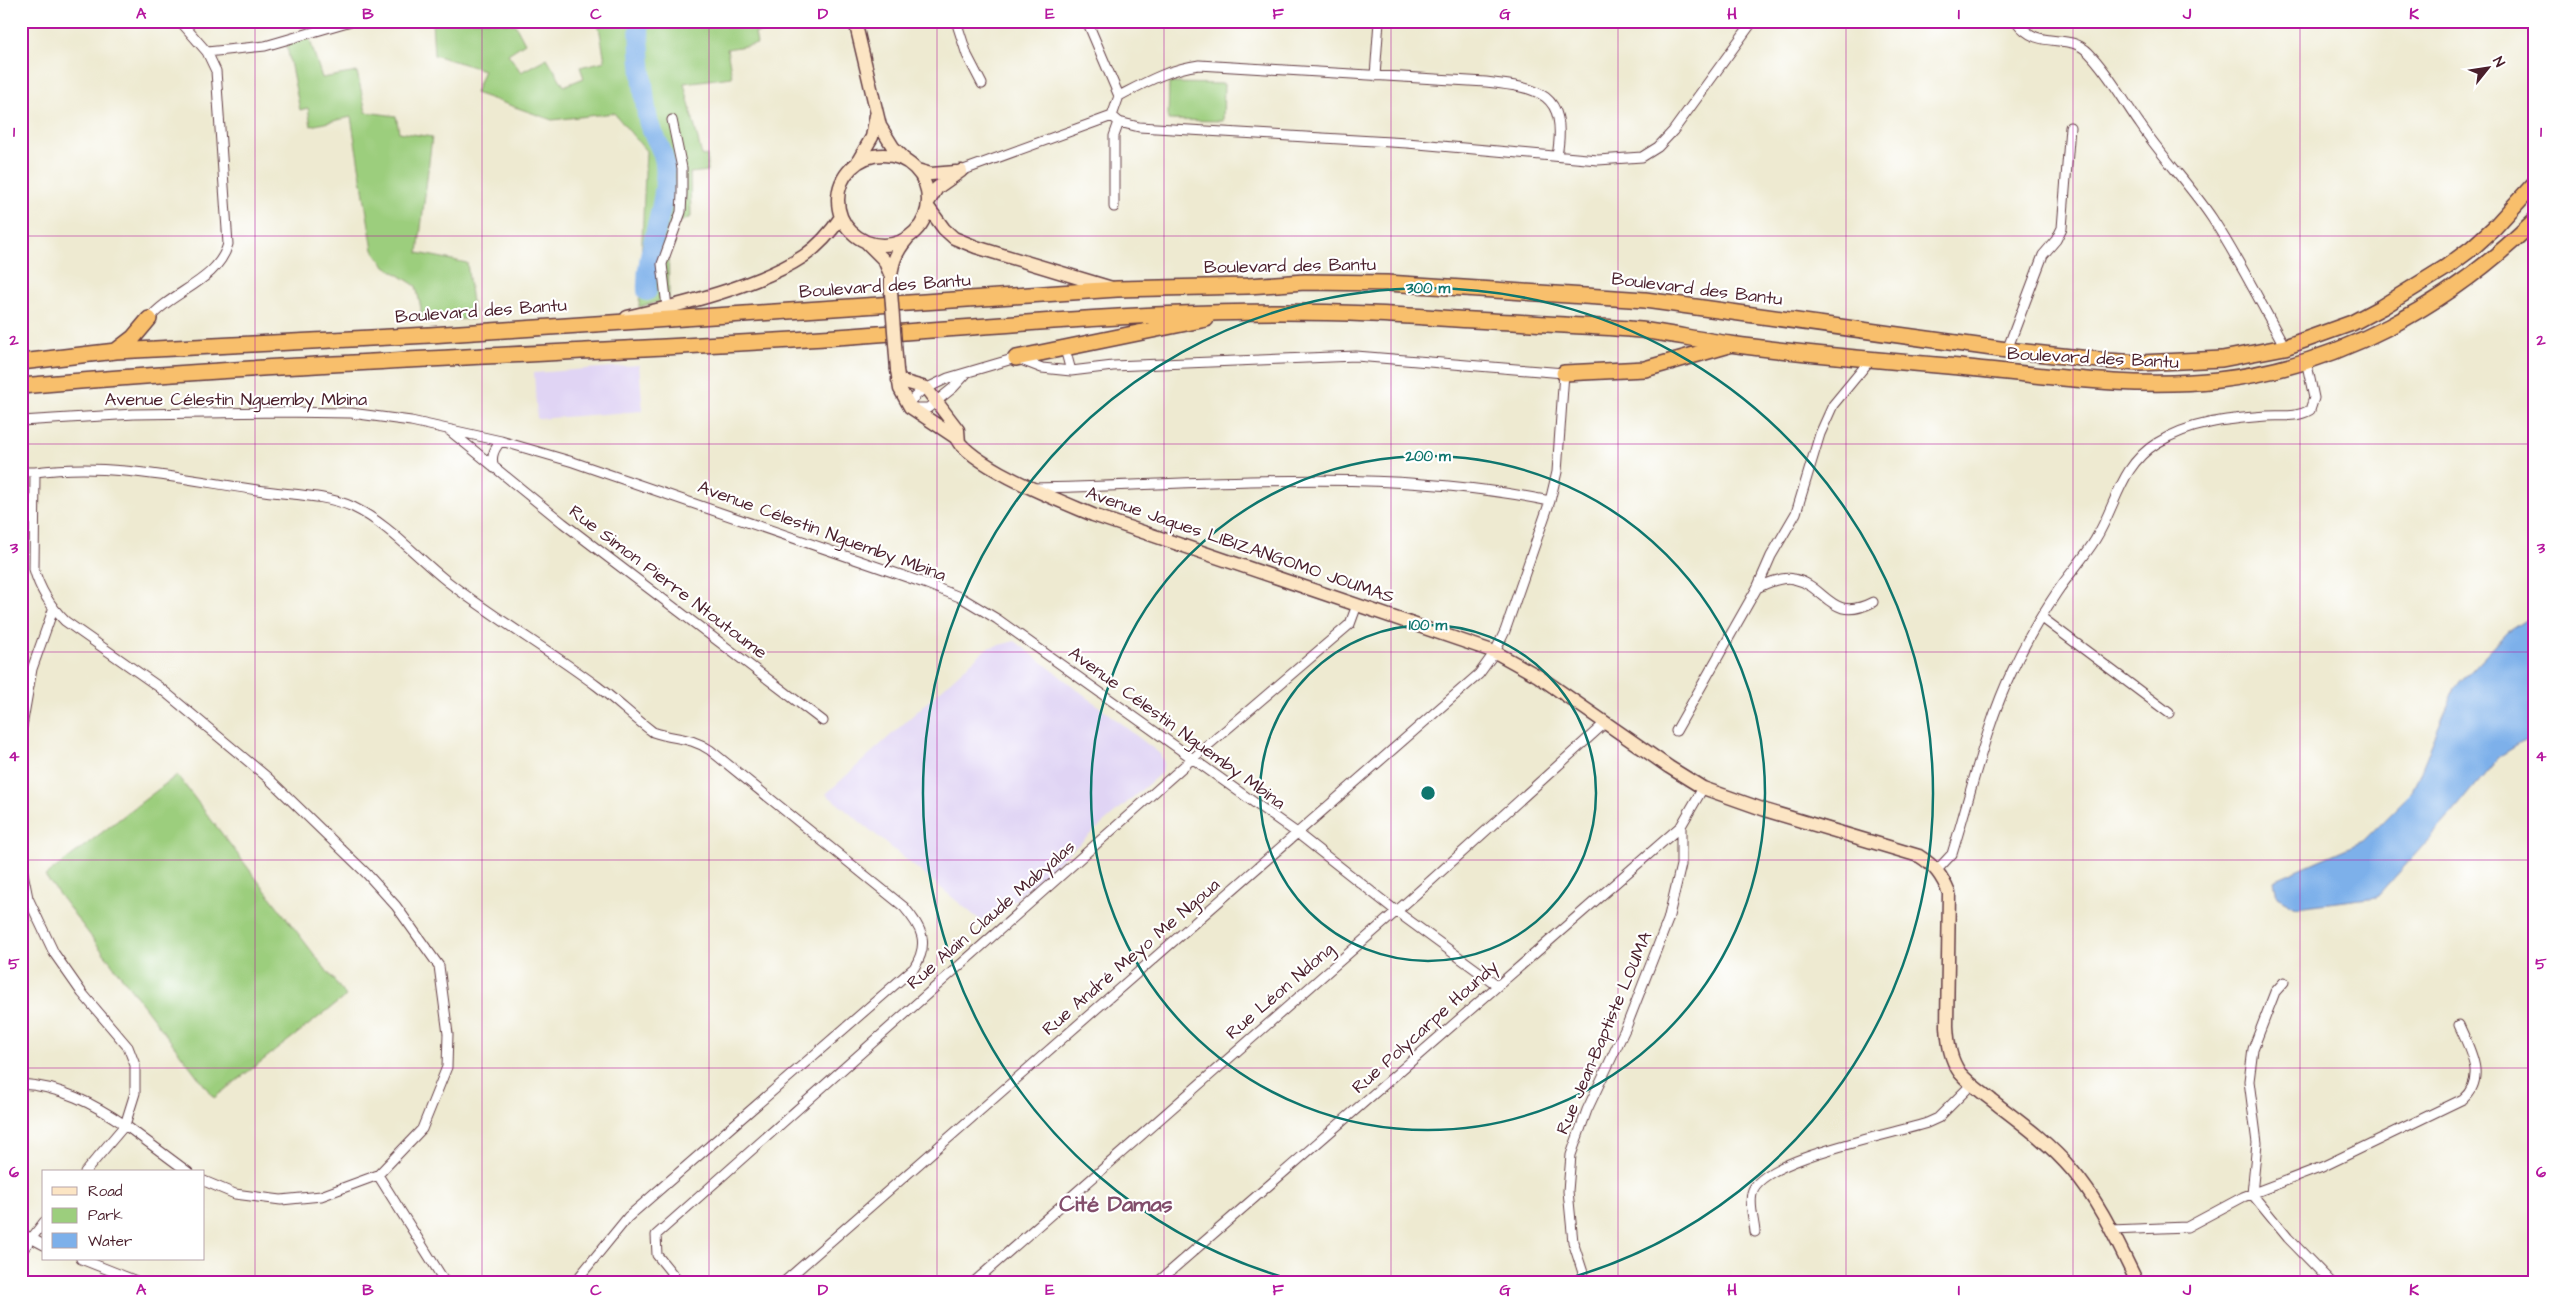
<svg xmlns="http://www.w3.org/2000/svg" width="2555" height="1303" font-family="'Architects Daughter',sans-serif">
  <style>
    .built { fill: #e0d4f4 }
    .green { fill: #9cce7d; stroke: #737654 }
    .water { fill: #7db0ea; stroke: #64688a }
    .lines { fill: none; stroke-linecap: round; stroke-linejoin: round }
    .river { stroke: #7db0ea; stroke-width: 20 }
    .minor-casing { stroke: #633d44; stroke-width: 11 }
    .secondary-casing { stroke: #633d44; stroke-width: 15 }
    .trunk-casing { stroke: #633d44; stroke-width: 18 }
    .minor { stroke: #fff; stroke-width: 9 }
    .secondary { stroke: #fce5c4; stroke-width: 12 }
    .trunk { stroke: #f8bf6c; stroke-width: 15 }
    .secondary-bridge-casing { stroke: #633d44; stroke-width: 15; stroke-linecap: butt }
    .secondary-bridge { stroke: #fce5c4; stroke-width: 12 }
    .grid { fill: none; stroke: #b5179e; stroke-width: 1; stroke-opacity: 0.55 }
    .ring { fill: none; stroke: #0f766e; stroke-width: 2.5 }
    .labels { text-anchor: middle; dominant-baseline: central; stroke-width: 4.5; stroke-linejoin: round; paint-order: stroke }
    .street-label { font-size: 18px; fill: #4a1f2b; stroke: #fff }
    .district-label { font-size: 22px; font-weight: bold; fill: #824e6b; stroke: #fff }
    .centre { fill: #0f766e; stroke: #fff; stroke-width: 2.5 }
    .ring-label { font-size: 15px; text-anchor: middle; font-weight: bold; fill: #0f766e; stroke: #fff; stroke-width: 4.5; stroke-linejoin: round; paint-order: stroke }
    .neatline { fill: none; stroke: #b5179e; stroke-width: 2 }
    .grid-label { font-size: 16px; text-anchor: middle; font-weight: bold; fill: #b5179e }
  </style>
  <rect width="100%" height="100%" fill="#fff"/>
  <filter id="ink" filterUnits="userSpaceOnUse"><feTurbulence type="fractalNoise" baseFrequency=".02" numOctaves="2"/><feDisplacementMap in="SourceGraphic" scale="10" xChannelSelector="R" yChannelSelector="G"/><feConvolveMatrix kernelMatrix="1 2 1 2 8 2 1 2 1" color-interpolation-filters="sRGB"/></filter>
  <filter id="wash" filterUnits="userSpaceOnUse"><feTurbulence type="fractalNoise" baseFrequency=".0096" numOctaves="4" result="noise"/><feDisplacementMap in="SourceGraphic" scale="20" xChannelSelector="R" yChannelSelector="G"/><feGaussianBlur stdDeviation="1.12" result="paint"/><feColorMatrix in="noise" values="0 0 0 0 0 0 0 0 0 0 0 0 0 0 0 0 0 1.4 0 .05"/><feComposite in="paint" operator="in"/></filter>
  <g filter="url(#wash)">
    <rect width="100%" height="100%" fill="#eeead1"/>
    <path class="built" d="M639 365 643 411 537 419 534 373Z
      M1015 641 1160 754 1164 763 1161 773 986 925 826 794 987 648Z"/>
    <path class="green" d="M432 21H489L515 24 525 43 508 54 521 72 547 58 564 86 584 78 580 67 605 61 598 21H762L764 32 755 33 757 44 727 49 732 77 684 83 702 156 707 155 708 171 690 173 691 217 668 227 669 299 639 307 646 151 614 113 552 120 475 93 484 70 434 55Z
      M309 37 322 78 357 72 366 112 396 116 399 132 432 137 418 253 467 263 474 319 421 320V308L416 286 385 266 373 250 351 117 311 126 308 108 300 110 286 42Z
      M1169 83 1224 84 1223 121 1168 120Z
      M177 775 346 996 214 1098 45 876Z"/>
    <path class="water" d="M2534 615V735L2500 756 2456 809 2377 897 2296 907 2277 896 2274 880 2363 841 2412 792 2455 688 2508 632Z"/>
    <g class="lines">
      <path class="river" d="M640 21C637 36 645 110 649 124 654 137 663 149 665 163 669 207 645 247 647 291"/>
    </g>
  </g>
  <g filter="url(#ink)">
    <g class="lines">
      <defs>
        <path id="minor" d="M956 21 967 55 982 84
          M1087 21 1119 96
          M2016 21C2039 53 2067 30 2089 53 2110 75 2123 100 2140 124 2162 157 2190 185 2212 218 2239 259 2261 304 2285 347
          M207 52 265 46 351 21
          M1375 76 1379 21
          M1112 116 1119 122 1139 127 1407 143 1598 160 1642 157 1658 147 1673 131 1753 21
          M1112 116 1119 96C1146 82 1169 69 1199 65L1486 82C1539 88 1568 92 1557 156
          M961 171 1112 116
          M1114 207V136L1119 122
          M667 307 662 264 681 212 682 194V168L672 120
          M149 319C172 291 218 281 228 244L216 71 207 52 180 21
          M1065 349 1071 371
          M2007 350 2043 255 2056 240 2062 228 2070 127
          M915 408H928L953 388 966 374
          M21 421 134 414 279 412 351 413 411 421 501 441 573 462 927 584 962 598 997 619 1297 833 1396 911 1497 985
          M450 431 563 523 823 721
          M494 468C490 457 494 449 501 441
          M21 472H35L34 569C40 590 50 606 65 621L159 687 267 777 367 874 396 906 439 966 448 1034 447 1067 422 1129 378 1175 321 1196 281 1200 235 1194 204 1181
          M35 472C111 462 182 479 257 490 288 495 325 494 353 507 389 524 417 558 448 582 496 619 549 650 597 686 617 701 634 718 653 732 675 740 689 736 710 750L904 907C922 928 930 943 914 968L628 1217 575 1282
          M1033 488C1206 485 1379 466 1550 501
          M1757 588C1767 583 1783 576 1794 579 1827 586 1830 624 1873 602
          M2041 617 2169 713
          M1676 731 1757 588 1771 556 1796 513 1820 434 1833 405 1871 359
          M21 732 32 669 53 610
          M21 863 28 898 54 953 82 993 128 1047 135 1065V1093L125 1125C94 1104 60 1086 21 1084
          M1937 870 1952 854C1971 793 1986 724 2014 667 2026 641 2041 616 2057 592 2069 574 2084 558 2095 540 2117 504 2120 466 2157 443 2191 422 2228 419 2266 416 2282 415 2296 418 2310 410L2314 398 2306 360
          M2284 982 2275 992 2253 1049 2249 1081 2257 1143 2252 1194 2288 1238 2331 1282
          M85 1172 125 1125 188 1172
          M378 1175 445 1282
          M2111 1230 2187 1227 2243 1197 2322 1167 2463 1099C2487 1078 2470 1050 2459 1025
          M1755 1232C1754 1220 1749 1205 1752 1193 1759 1159 1894 1134 1927 1123L1938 1118 1972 1084
          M21 1233 44 1245
          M21 1252 44 1222
          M81 1259 139 1282
          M679 1282 657 1255 656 1235 1192 759 1350 624 1357 605
          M784 1282 1479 674 1495 652 1505 631 1550 501 1557 472 1564 373 1356 356 1113 366 1071 371 1042 368 1016 358 948 378 921 391 908 403
          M974 1282 1415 895 1605 723
          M1158 1282 1681 826 1703 788
          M1586 1282 1573 1242 1568 1191 1571 1155 1587 1110 1627 1025 1668 920 1681 865V826"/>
        <path id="secondary" d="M855 21 880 126 893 147 903 157
          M838 200a45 45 0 1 1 90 0a45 45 0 1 1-90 0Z
          M858 161 872 137 876 115
          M917 170 931 174 956 172
          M929 201 937 188 961 171
          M928 207 944 229 954 238 976 247 1112 288
          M867 243 884 260 890 274
          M891 292C890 270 893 255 907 239
          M627 317C680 305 759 286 804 256 820 245 831 232 841 217
          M897 370 900 389 910 407 955 437C975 468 1058 500 1093 515L1495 652 1538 676 1669 767 1703 788 1768 811 1919 856C1935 866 1942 876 1949 893L1947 1026C1948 1043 1950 1059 1960 1073 1970 1085 1986 1095 1998 1105 2023 1124 2051 1145 2072 1170 2100 1202 2118 1244 2137 1282
          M898 380 926 388 958 430 959 443"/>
        <path id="trunk" d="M116 351 133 338 149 319
          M1016 358 1206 319
          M21 362 116 351 430 335 1117 289 1248 286 1305 282 1387 283 1645 300 2007 350 2108 361 2140 363 2222 359 2285 347 2352 323 2382 307 2445 268 2472 248 2494 228 2534 184
          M1564 373 1645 369 1726 346
          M21 386C278 363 536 355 793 340 986 328 1177 305 1371 314 1418 316 1465 320 1513 322 1555 325 1598 326 1641 330 1671 334 1700 340 1730 344 1802 354 1875 360 1948 366 2037 374 2128 390 2218 380 2337 367 2450 304 2534 221"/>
      </defs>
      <use href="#minor" class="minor-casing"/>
      <use href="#secondary" class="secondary-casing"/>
      <use href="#trunk" class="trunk-casing"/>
      <use href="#minor" class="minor"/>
      <use href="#secondary" class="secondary"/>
      <use href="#trunk" class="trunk"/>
      <defs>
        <path id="secondary-bridge" d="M891 292 897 370"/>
      </defs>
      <use href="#secondary-bridge" class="secondary-bridge-casing"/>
      <use href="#secondary-bridge" class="secondary-bridge"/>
    </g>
  </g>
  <path class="grid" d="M255 21V1282M482 21V1282M709 21V1282M937 21V1282M1164 21V1282M1391 21V1282M1618 21V1282M1846 21V1282M2073 21V1282M2300 21V1282M21 236H2534M21 444H2534M21 652H2534M21 860H2534M21 1068H2534"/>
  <g class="ring">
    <circle cx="1428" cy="793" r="168"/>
    <circle cx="1428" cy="793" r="337"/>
    <path d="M1297 1281A505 505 0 1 1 1559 1281"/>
  </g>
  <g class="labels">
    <g class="street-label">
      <text transform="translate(1290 266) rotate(-1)">Boulevard des Bantu</text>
      <text transform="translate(885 286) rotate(-4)">Boulevard des Bantu</text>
      <text transform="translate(1697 289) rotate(7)">Boulevard des Bantu</text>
      <text transform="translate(481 311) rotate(-4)">Boulevard des Bantu</text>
      <text transform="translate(2093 358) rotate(3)">Boulevard des Bantu</text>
      <text x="236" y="399">Avenue Célestin Nguemby Mbina</text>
      <text transform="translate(822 531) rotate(20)">Avenue Célestin Nguemby Mbina</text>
      <text transform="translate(1240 545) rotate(19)">Avenue Jaques LIBIZANGOMO JOUMAS</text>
      <text transform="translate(668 582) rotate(37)">Rue Simon Pierre Ntoutoume</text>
      <text transform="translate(1177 728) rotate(36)">Avenue Célestin Nguemby Mbina</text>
      <text transform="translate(991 915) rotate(-41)">Rue Alain Claude Mabyalas</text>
      <text transform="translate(1131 957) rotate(-41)">Rue André Meyo Me Ngoua</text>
      <text transform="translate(1280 991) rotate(-41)">Rue Léon Ndong</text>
      <text transform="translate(1425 1027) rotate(-42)">Rue Polycarpe Houndy</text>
      <text transform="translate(1604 1033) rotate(-67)">Rue Jean-Baptiste LOUMA</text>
    </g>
    <g class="district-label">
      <text x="1116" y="1204">Cité Damas</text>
    </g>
  </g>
  <circle cx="1428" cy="793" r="8" class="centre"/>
  <g class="ring-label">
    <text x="1428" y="293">300 m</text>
    <text x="1428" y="461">200 m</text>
    <text x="1428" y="630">100 m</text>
  </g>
  <rect width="2555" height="1303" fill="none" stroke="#fff" stroke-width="55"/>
  <rect x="42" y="1170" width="162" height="90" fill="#ffffff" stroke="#b7a5aa"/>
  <rect x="52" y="1187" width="25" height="8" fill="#fce5c4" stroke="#b7a5aa"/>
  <text x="88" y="1196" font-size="15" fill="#4a1f2b">Road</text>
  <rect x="52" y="1208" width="25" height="15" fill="#9cce7d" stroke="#b7a5aa"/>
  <text x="88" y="1220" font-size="15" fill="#4a1f2b">Park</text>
  <rect x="52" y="1233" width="25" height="15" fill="#7db0ea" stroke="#b7a5aa"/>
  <text x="88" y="1246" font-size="15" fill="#4a1f2b">Water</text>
  <g transform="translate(2488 68) rotate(60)" stroke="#ffffff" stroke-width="4" paint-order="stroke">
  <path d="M0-4L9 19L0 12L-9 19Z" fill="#4a1f2b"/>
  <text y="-8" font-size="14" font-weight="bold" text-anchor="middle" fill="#4a1f2b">N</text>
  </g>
  <rect x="28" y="28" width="2500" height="1248" class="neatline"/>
  <g class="grid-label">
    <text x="141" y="19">A</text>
    <text x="368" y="19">B</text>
    <text x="596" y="19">C</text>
    <text x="823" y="19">D</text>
    <text x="1050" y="19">E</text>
    <text x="1278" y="19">F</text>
    <text x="1505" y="19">G</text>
    <text x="1732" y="19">H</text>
    <text x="1959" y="19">I</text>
    <text x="2187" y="19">J</text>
    <text x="2414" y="19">K</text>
    <text x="14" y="137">1</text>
    <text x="2541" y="137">1</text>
    <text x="14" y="345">2</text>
    <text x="2541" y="345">2</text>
    <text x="14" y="553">3</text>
    <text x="2541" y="553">3</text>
    <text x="14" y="761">4</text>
    <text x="2541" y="761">4</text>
    <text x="14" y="969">5</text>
    <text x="2541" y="969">5</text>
    <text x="14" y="1177">6</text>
    <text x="2541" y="1177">6</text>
    <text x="141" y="1295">A</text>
    <text x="368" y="1295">B</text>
    <text x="596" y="1295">C</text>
    <text x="823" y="1295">D</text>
    <text x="1050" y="1295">E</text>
    <text x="1278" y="1295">F</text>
    <text x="1505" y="1295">G</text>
    <text x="1732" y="1295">H</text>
    <text x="1959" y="1295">I</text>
    <text x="2187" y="1295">J</text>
    <text x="2414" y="1295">K</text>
  </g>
</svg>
